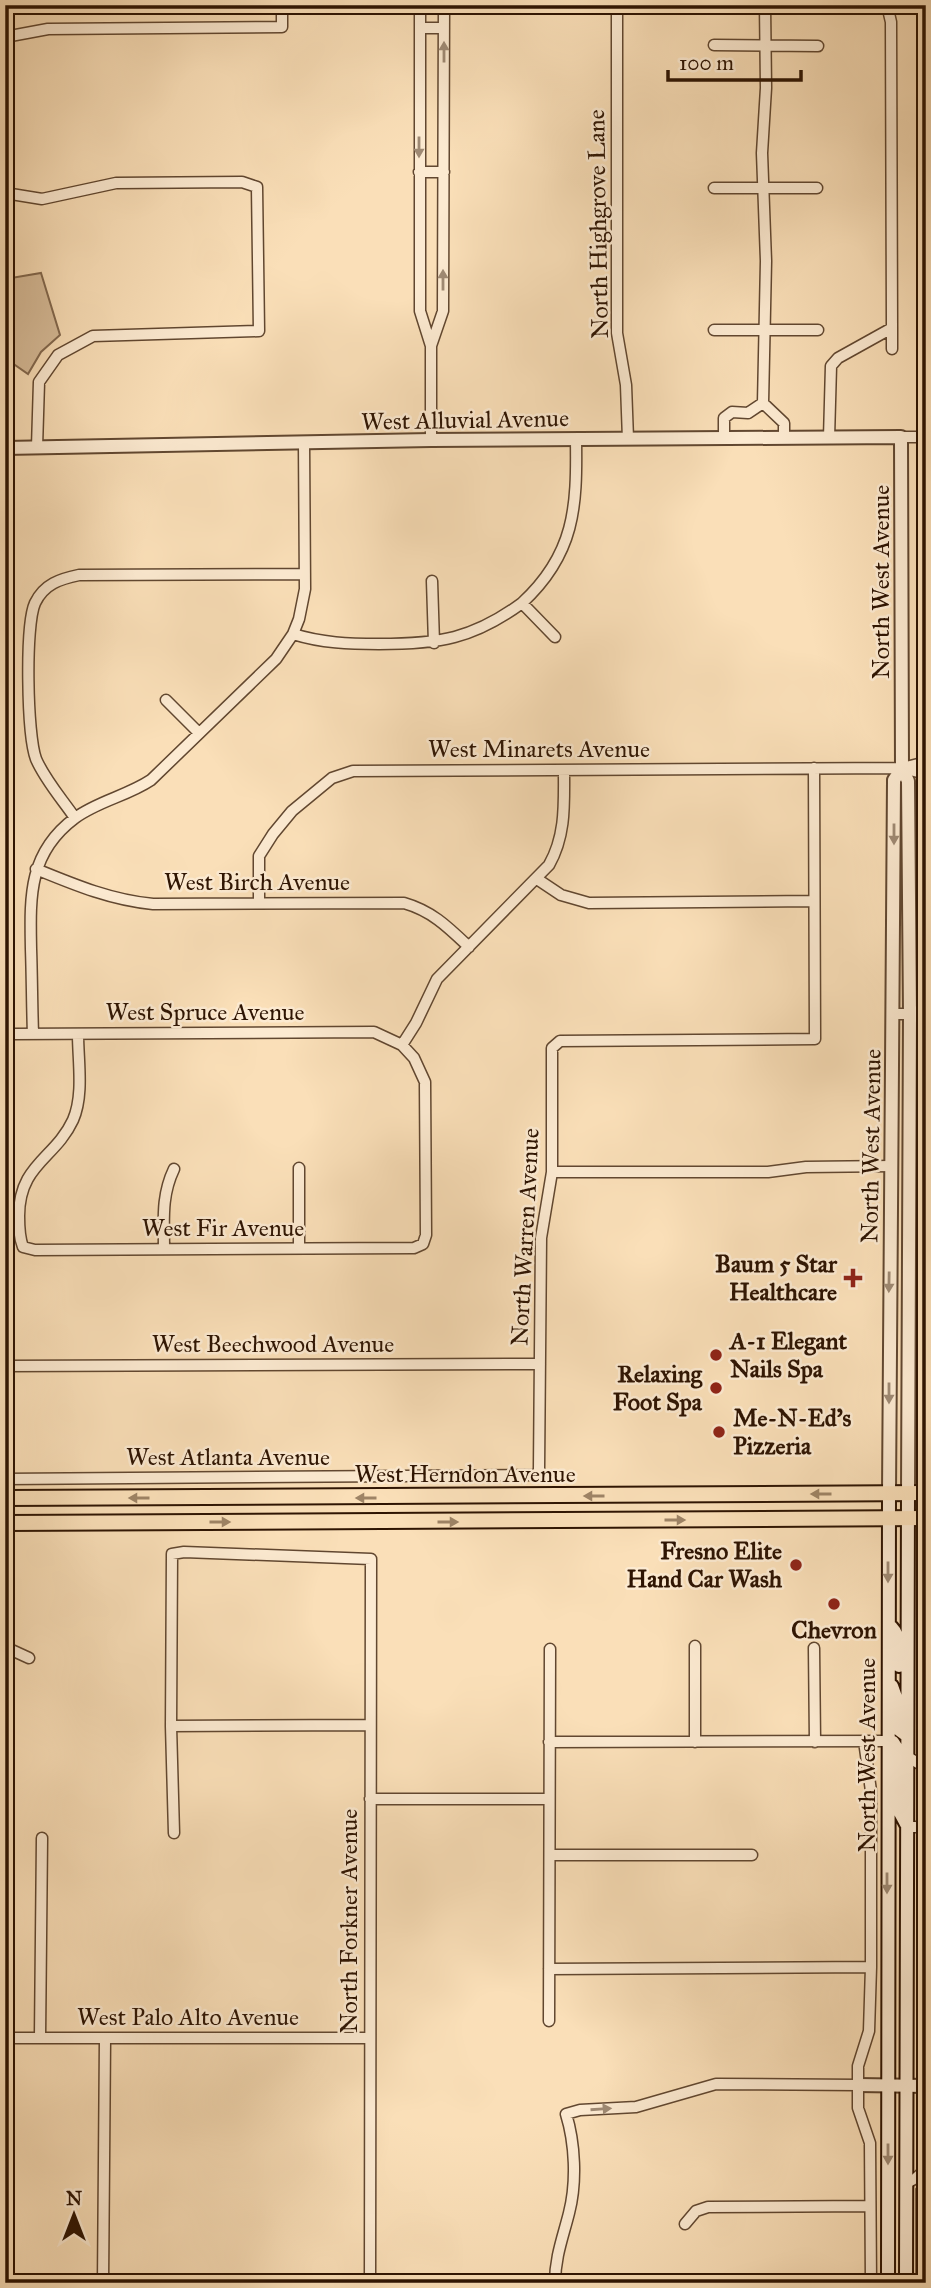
<svg xmlns="http://www.w3.org/2000/svg" width="931" height="2288" font-family="'IM FELL Great Primer',serif">
  <style>
    .green { fill: #d7bc99; stroke: #82684e; stroke-width: 2 }
    .lines { fill: none; stroke-linecap: round; stroke-linejoin: round }
    .minor-casing { stroke: #614730; stroke-width: 13 }
    .tertiary-casing { stroke: #614730; stroke-width: 16 }
    .secondary-casing { stroke: #2e1402; stroke-width: 16 }
    .primary-casing { stroke: #2e1402; stroke-width: 18 }
    .minor { stroke: #fcead1; stroke-width: 10 }
    .tertiary { stroke: #fcead1; stroke-width: 12 }
    .secondary { stroke: #fcead1; stroke-width: 12 }
    .primary { stroke: #fadfb8; stroke-width: 14 }
    .oneway { fill: #9f8a74 }
    .oneway2 { fill: #9e8466 }
    .poi-dot { fill: #8f2418; stroke: #fcead1; stroke-width: 2.5 }
    .labels { text-anchor: middle; dominant-baseline: central; stroke-width: 5; stroke-linejoin: round; paint-order: stroke }
    .street-label { font-size: 24px; fill: #2e1402; stroke: #fcead1 }
    .poi-label { font-size: 24px; font-weight: bold; fill: #2e1402; stroke: #fcead1; text-anchor: end }
  </style>
  <rect width="100%" height="100%" fill="#fadfb8"/>
  <filter id="stains"><feTurbulence type="fractalNoise" baseFrequency=".00286" numOctaves="4"/><feColorMatrix values="0 0 0 0 .2 0 0 0 0 .09 0 0 0 0 .02 0 0 0 .5 -.17"/></filter>
  <radialGradient id="worn" r=".72"><stop offset=".6" stop-color="#630" stop-opacity="0"/><stop offset="1" stop-color="#630" stop-opacity=".3"/></radialGradient>
  <path class="green" d="M41 273 60 335 41 352 28 374 5 358V279Z
    M926 2178V2283H916V2189Z"/>
  <g class="lines">
    <defs>
      <path id="minor" d="M420 5V311L431 346V440
        M617 8V333L626 385 628 439
        M420 28H444
        M5 37 48 29 282 27V5
        M714 45 818 46
        M419 172H444
        M714 188H817
        M5 193 42 199 116 183 242 182 257 187 259 331 93 336 58 355 39 382 37 447
        M892 328V349
        M714 330H818
        M431 346 443 311 444 5
        M763 403 766 261 762 153 766 88 765 5
        M763 403 784 423V438
        M901 437H926
        M724 438V418L732 412 748 413 763 403
        M829 438 831 366 838 358 892 328 891 22 887 5
        M432 581 434 643
        M522 603C575 554 577 507 576 440
        M293 634C322 643 349 644 379 644 439 644 473 639 522 603L555 637
        M166 700 199 733
        M902 768 926 762
        M75 818C62 799 45 780 36 759 27 735 25 625 35 603 44 584 60 579 79 575L305 574
        M36 869C75 885 111 900 153 904L404 903C432 911 448 927 469 947
        M537 879 561 895 589 903 813 901
        M259 903V856L273 834 292 811 332 778 353 771 902 768 926 774
        M894 1014H910L926 1008
        M910 1014 926 1020
        M33 1034C32 1006 32 977 31 949 30 897 28 853 75 818 98 801 127 796 151 780L276 659 293 634 299 619 305 589 304 443
        M5 1036 13 1034 374 1032 402 1045 414 1058 425 1082 426 1235 423 1244 414 1248 35 1250 23 1247C19 1237 19 1227 19 1216 19 1164 55 1159 73 1120 84 1095 78 1061 78 1034
        M402 1045 416 1023 437 979 549 865C566 835 564 804 564 770
        M552 1172H768L806 1167 892 1166
        M299 1248V1168
        M164 1249C164 1221 161 1196 174 1169
        M5 1366 540 1364
        M5 1479 536 1475 539 1470 541 1238 552 1172V1048L560 1041 815 1039 814 768
        M695 1646V1742
        M5 1647 29 1658
        M814 1648 815 1742
        M171 1726 370 1725
        M864 1741 871 1791V1967L869 2031 858 2066V2108L870 2143 871 2283
        M549 1742 888 1741
        M908 1757 926 1768
        M370 1799H549
        M907 1827H926
        M174 1833 171 1726 172 1554 184 1552 371 1559 370 2283
        M550 1855H752
        M926 1880V2029
        M549 1969 871 1967
        M549 2021 550 1649
        M40 2037 42 1838
        M5 2038H370
        M907 2183 916 2178 926 2169
        M685 2224 696 2211 708 2207 870 2206
        M103 2283 105 2039
        M555 2283C555 2257 563 2237 569 2213 577 2182 575 2143 566 2114L580 2110 636 2107 716 2084 858 2085"/>
      <path id="tertiary" d="M5 448 431 440 901 437 902 768 908 781 910 1014 908 1494
        M889 1494 894 780 902 768
        M858 2085 926 2086"/>
      <path id="secondary" d="M889 1625C901 1633 899 1652 899 1666
        M892 1686 897 1700 899 1730 907 1736
        M888 1741 893 1742 898 1750 899 1811 906 1824
        M888 2283 889 1494
        M906 2283 908 1494"/>
      <path id="primary" d="M5 1498 926 1493
        M5 1523 926 1518"/>
    </defs>
    <use href="#minor" class="minor-casing"/>
    <use href="#tertiary" class="tertiary-casing"/>
    <use href="#secondary" class="secondary-casing"/>
    <use href="#primary" class="primary-casing"/>
    <use href="#minor" class="minor"/>
    <use href="#tertiary" class="tertiary"/>
    <use href="#secondary" class="secondary"/>
    <use href="#primary" class="primary"/>
  </g>
  <defs><path id="oneway-solid" d="M-6-.8H1V-3.2L6.5 0L1 3.2V.8H-6Z" transform="scale(1.75)"/></defs>
  <g class="oneway">
    <use href="#oneway-solid" transform="translate(444 52) rotate(-90)"/>
    <use href="#oneway-solid" transform="translate(419 147) rotate(90)"/>
    <use href="#oneway-solid" transform="translate(443 280) rotate(-90)"/>
    <use href="#oneway-solid" transform="translate(894 834) rotate(90)"/>
    <use href="#oneway-solid" transform="translate(889 1282) rotate(91)"/>
    <use href="#oneway-solid" transform="translate(889 1393) rotate(90)"/>
    <use href="#oneway-solid" transform="translate(888 1572) rotate(90)"/>
    <use href="#oneway-solid" transform="translate(887 1883) rotate(90)"/>
    <use href="#oneway-solid" transform="translate(601 2109) rotate(-4)"/>
    <use href="#oneway-solid" transform="translate(888 2154) rotate(90)"/>
  </g>
  <g class="oneway2">
    <use href="#oneway-solid" transform="translate(821 1494) rotate(180)"/>
    <use href="#oneway-solid" transform="translate(594 1496) rotate(180)"/>
    <use href="#oneway-solid" transform="translate(139 1498) rotate(180)"/>
    <use href="#oneway-solid" transform="translate(366 1498) rotate(180)"/>
    <use href="#oneway-solid" transform="translate(675 1520)"/>
    <use href="#oneway-solid" transform="translate(220 1522)"/>
    <use href="#oneway-solid" transform="translate(448 1522)"/>
  </g>
  <g class="poi-dot">
    <path d="M849.5 1267.5h7v7h7v7h-7v7h-7v-7h-7v-7h7z"/>
    <circle cx="716" cy="1355" r="7"/>
    <circle cx="716" cy="1388" r="7"/>
    <circle cx="719" cy="1432" r="7"/>
    <circle cx="796" cy="1565" r="7"/>
    <circle cx="834" cy="1604" r="7"/>
  </g>
  <g class="labels">
    <g class="street-label">
      <text transform="translate(598 224) rotate(-91)">North Highgrove Lane</text>
      <text transform="translate(465 420) rotate(-1)">West Alluvial Avenue</text>
      <text transform="translate(881 582) rotate(-90)">North West Avenue</text>
      <text x="539" y="749">West Minarets Avenue</text>
      <text x="257" y="882">West Birch Avenue</text>
      <text x="205" y="1012">West Spruce Avenue</text>
      <text transform="translate(871 1146) rotate(-89)">North West Avenue</text>
      <text x="223" y="1228">West Fir Avenue</text>
      <text transform="translate(525 1237) rotate(-87)">North Warren Avenue</text>
      <text x="273" y="1344">West Beechwood Avenue</text>
      <text x="228" y="1457">West Atlanta Avenue</text>
      <text x="465" y="1474">West Herndon Avenue</text>
      <text transform="translate(867 1755) rotate(-90)">North West Avenue</text>
      <text transform="translate(349 1921) rotate(-90)">North Forkner Avenue</text>
      <text x="188" y="2017">West Palo Alto Avenue</text>
    </g>
    <g class="poi-label">
      <text x="837" y="1264">Baum 5 Star<tspan x="837" dy="28">Healthcare</tspan></text>
      <text x="730" y="1341" text-anchor="start">A-1 Elegant<tspan x="730" dy="28">Nails Spa</tspan></text>
      <text x="702" y="1374">Relaxing<tspan x="702" dy="28">Foot Spa</tspan></text>
      <text x="733" y="1418" text-anchor="start">Me-N-Ed's<tspan x="733" dy="28">Pizzeria</tspan></text>
      <text x="782" y="1551">Fresno Elite<tspan x="782" dy="28">Hand Car Wash</tspan></text>
      <text x="834" y="1630" text-anchor="middle">Chevron</text>
    </g>
  </g>
  <rect width="931" height="2288" fill="none" stroke="#fadfb8" stroke-width="28"/>
  <rect x="7" y="7" width="917" height="2274" fill="none" stroke="#2e1402" stroke-width="3.5"/>
  <rect x="14" y="14" width="903" height="2260" fill="none" stroke="#2e1402" stroke-width="2"/>
  <g transform="translate(74 2215)" stroke="#fcead1" stroke-width="5" paint-order="stroke">
  <path d="M0-5L12 26L0 18L-12 26Z" fill="#2e1402"/>
  <text y="-10" font-size="19" font-weight="bold" text-anchor="middle" fill="#2e1402">N</text>
  </g>
  <path d="M668 70v10h133v-10" fill="none" stroke="#2e1402" stroke-width="3.5"/>
  <text x="679" y="70" font-size="21" fill="#2e1402" stroke="#fcead1" stroke-width="5" paint-order="stroke">100 m</text>
  <rect width="100%" height="100%" filter="url(#stains)"/>
  <rect width="100%" height="100%" fill="url(#worn)"/>
</svg>
